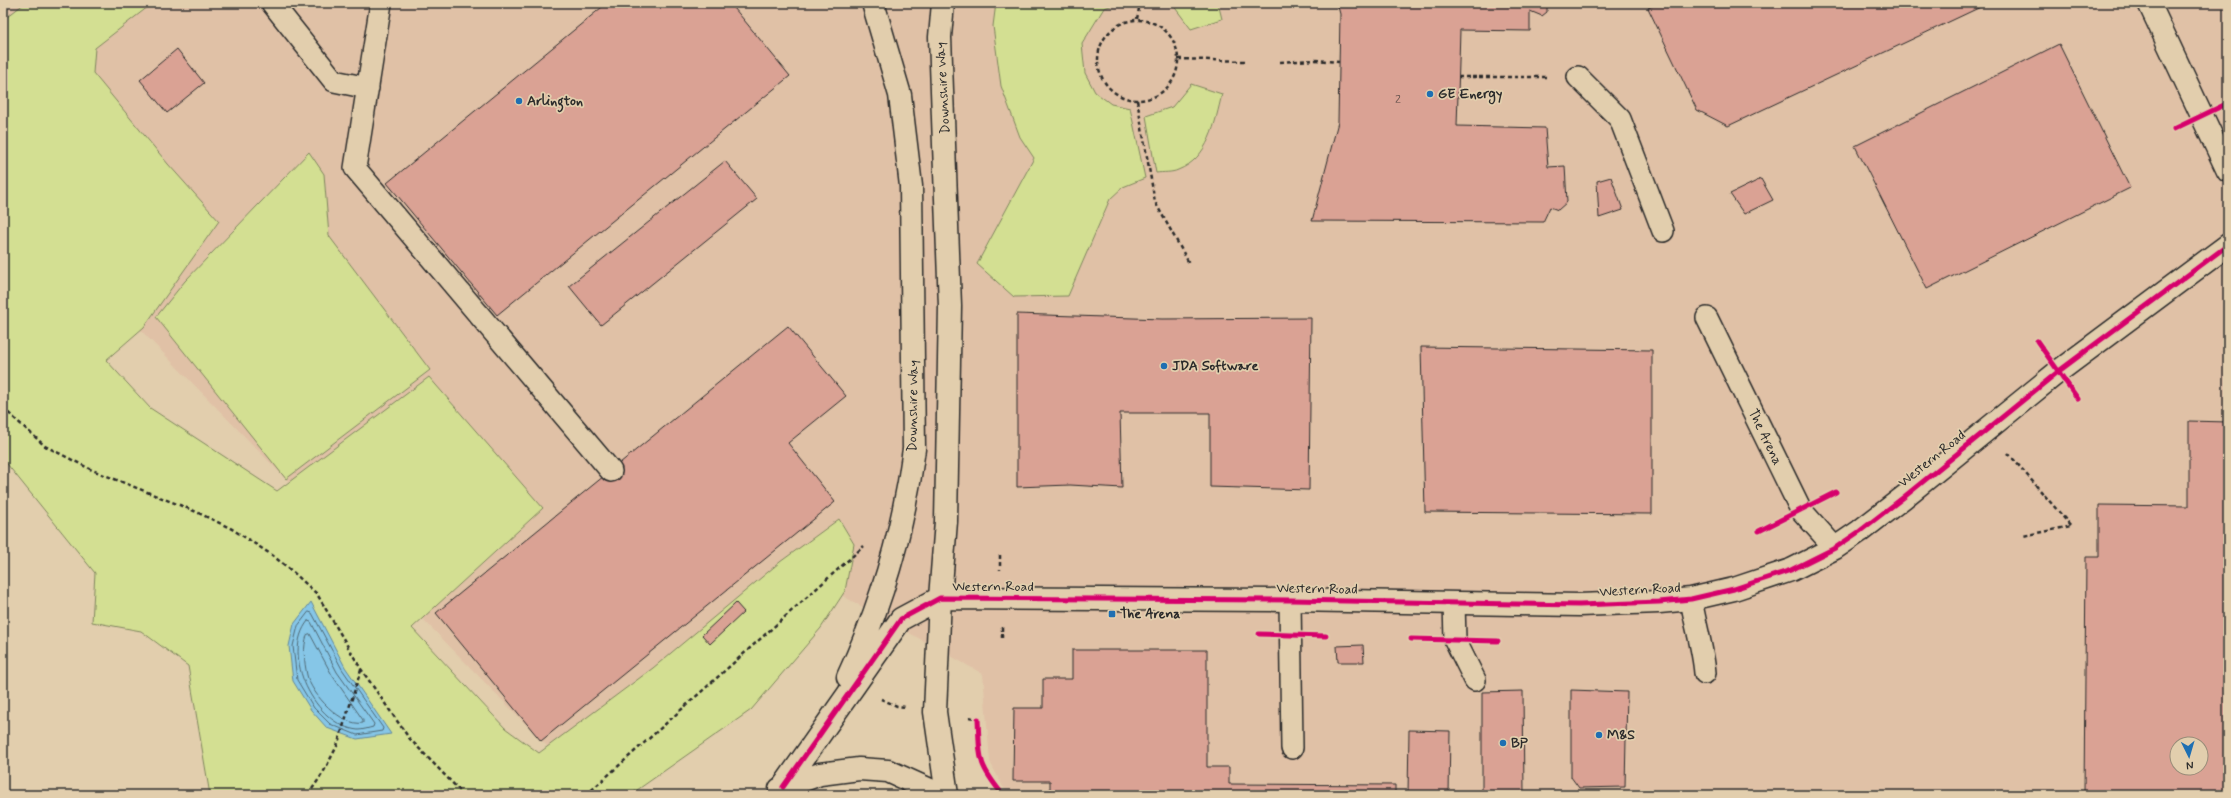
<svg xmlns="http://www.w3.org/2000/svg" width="2231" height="798" font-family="Mynerve,sans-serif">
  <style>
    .built { fill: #e0c1a6; fill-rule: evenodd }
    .green { fill: #d3df92; stroke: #7f855e }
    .water { fill: #86c6e7; stroke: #62889c }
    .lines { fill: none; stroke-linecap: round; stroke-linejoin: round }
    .shore { stroke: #4f6976; stroke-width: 1 }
    .building { fill: #daa294; stroke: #2b2b2b; fill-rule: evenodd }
    .lane-casing { stroke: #2b2b2b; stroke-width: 24 }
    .street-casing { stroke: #2b2b2b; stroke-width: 25 }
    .secondary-casing { stroke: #2b2b2b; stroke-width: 25 }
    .path { stroke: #2b2b2b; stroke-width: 2.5; stroke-dasharray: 4 3; stroke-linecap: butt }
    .lane { stroke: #e2cead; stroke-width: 21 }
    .street { stroke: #e2cead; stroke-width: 22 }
    .secondary { stroke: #e2cead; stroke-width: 22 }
    .cycleway-casing { stroke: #e2cead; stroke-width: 8 }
    .cycleway { stroke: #d6006c; stroke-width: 5 }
    .poi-dot { fill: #1f6fb2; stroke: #e2cead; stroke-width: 1.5 }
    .labels { text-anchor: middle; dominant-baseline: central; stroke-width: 3.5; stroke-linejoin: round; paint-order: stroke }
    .number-label { font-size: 12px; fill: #574945 }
    .street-label { font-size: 14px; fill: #2b2b2b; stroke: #e2cead }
    .poi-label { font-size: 14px; font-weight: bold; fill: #2b2b2b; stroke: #e2cead; text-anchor: start }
  </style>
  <rect width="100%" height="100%" fill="#e2cead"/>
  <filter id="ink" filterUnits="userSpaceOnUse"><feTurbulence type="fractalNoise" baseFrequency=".025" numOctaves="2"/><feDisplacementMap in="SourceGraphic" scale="8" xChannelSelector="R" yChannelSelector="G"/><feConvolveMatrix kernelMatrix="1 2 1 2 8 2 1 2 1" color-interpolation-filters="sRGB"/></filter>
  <g filter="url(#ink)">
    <path class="built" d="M3 3H2228V795H1012L1003 787 990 762 983 674 816 581 589 789 3 189ZM2177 744H2201V768H2177Z"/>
    <path class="green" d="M25 3H153L95 48 93 73 168 164 219 221 144 327 106 360 150 408 277 491 429 377 543 508 412 628 505 728 539 753 653 668 780 562 839 519 854 544 845 591 821 628 751 710 630 795H210L188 666 141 631 92 622 95 573 3 459V20Z
      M996 3H1120L1104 8 1082 44 1085 73 1095 92 1111 104 1130 108 1145 178 1123 187 1110 199 1068 296 1014 297 977 264 1034 158 1020 137 1001 86 993 26Z
      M1168 3H1218L1222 19 1191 29 1173 5Z
      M1191 84 1222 94C1215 123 1209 158 1178 170 1172 173 1163 172 1156 173L1146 116 1172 107Z
      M309 152 324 174 329 236 430 370 286 479 156 317 185 281Z"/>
    <path class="water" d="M311 602 345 667 391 734 357 739 327 728 311 710 293 681 289 646 294 624Z"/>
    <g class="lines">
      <path class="shore" d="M309 612 312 613 342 669 383 728 382 731 357 735 330 724 314 708 297 680 293 646 298 626Z
        M308 621 311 622 337 672 374 724 373 727C369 728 363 730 358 730 315 726 280 655 308 621Z
        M310 634 332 675 363 720V723C342 727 311 694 307 675 304 661 303 648 307 635Z"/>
    </g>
    <path class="building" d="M607 3H730L790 76 497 315 387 183Z
      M1337 3H1547V12L1542 16 1530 11V31L1460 30 1457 126 1545 128 1548 167 1565 166 1567 202 1558 210 1550 207 1543 222 1312 221 1338 122 1340 14Z
      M1659 3H1989L1728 126 1697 110 1648 8Z
      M2059 44 2130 188 1927 289 1855 146Z
      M177 49 204 83 167 113 140 80Z
      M725 161 757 199 601 325 569 286Z
      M1611 177 1623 210 1599 218 1597 181Z
      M1761 179 1773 200 1744 214 1730 194Z
      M1017 314 1162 319 1311 318 1309 490 1210 487V413H1120L1122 488 1070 485 1017 487Z
      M788 326 846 396 788 443 835 502 541 741 436 613Z
      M1421 347 1652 350V514L1425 512Z
      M2189 421 2228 422V795H2084L2086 557H2099V505L2189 506ZM2177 744H2201V768H2177Z
      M736 603 744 612 710 644 702 635Z
      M1363 645 1364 662H1338L1337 646Z
      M1072 650H1207V767H1229V784L1395 785V795H1050V781H1013L1014 708H1043V679H1072Z
      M1571 690 1627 692 1625 787 1579 788 1571 777Z
      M1523 691 1524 795H1482V692Z
      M1409 730 1450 731 1449 795H1408Z"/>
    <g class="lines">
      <defs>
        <path id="lane" d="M272 3 334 81 368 88
          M381 3 355 168 611 471
          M1578 77 1620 119 1663 231
          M1707 318 1801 510 1835 548
          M1691 599C1695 624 1703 648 1705 673
          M1290 600 1292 748
          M1454 603 1455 640 1475 680"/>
        <path id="street" d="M2149 3 2228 171"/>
        <path id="secondary" d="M943 3 940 37 950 306 946 521 940 598 935 712 947 795
          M848 677C881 606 904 527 914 449L911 186 900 95 873 3
          M783 787 901 619 940 598 1290 600 1579 605 1659 602 1691 599 1734 589 1791 570 1835 548 1860 531 1904 497 2059 371 2228 245
          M780 789 820 774 859 769 888 771 941 795"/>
      </defs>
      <use href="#lane" class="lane-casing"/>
      <use href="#street" class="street-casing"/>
      <use href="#secondary" class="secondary-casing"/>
      <path class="path" d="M1137 19 1140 3
        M1098 60a40 40 0 1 1 80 0a40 40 0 1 1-80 0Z
        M1178 59 1245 61
        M1280 62 1315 60 1339 62
        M1458 77H1549
        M1137 100 1155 202 1189 263
        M3 408 45 446 92 470 192 510 232 529 272 555 292 571 317 594 361 669 409 738 464 795
        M2008 453 2071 526 2023 536
        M1000 555V570
        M1002 627V638
        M881 699 897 706 906 707
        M969 717 978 719
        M308 795 323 773 337 746 361 670
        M586 795 864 546"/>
      <use href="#lane" class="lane"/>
      <use href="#street" class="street"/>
      <use href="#secondary" class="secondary"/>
      <defs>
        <path id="cycleway" d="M2174 129 2224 105
          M2037 341 2078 399
          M1759 531 1836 492
          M1259 634 1326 636
          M1411 639 1498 641
          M978 719C980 759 977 763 1003 795
          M783 787 901 619 940 598 1290 600 1579 605 1659 602 1691 599 1734 589 1791 570 1835 548 1860 531 1904 497 2059 371 2228 245"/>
      </defs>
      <use href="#cycleway" class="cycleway-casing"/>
      <use href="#cycleway" class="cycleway"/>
    </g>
  </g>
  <g class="poi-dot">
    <circle cx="1430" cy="94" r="4"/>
    <circle cx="519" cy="101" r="4"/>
    <circle cx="1164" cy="366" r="4"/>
    <rect x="1108" y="610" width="8" height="8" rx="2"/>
    <circle cx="1599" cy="735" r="4"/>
    <circle cx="1503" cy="743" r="4"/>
  </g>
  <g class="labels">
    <g class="number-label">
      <text x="1398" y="100">2</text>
    </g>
    <g class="street-label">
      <text transform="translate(943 88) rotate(-93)">Downshire Way</text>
      <text transform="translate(913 406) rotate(-89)">Downshire Way</text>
      <text transform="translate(1765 437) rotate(64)">The Arena</text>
      <text transform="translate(1932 459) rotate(-39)">Western Road</text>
      <text x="993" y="587">Western Road</text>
      <text transform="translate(1317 589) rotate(1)">Western Road</text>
      <text transform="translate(1640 590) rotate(-3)">Western Road</text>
    </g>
    <g class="poi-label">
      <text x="1438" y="94">GE Energy</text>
      <text x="527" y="101">Arlington</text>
      <text x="1172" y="366">JDA Software</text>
      <text x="1120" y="614">The Arena</text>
      <text x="1607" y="735">M&amp;S</text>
      <text x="1511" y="743">BP</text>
    </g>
  </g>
  <rect width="2231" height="798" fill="none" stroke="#e2cead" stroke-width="16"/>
  <rect x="8" y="8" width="2215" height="782" fill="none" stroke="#2b2b2b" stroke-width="1.5" filter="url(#ink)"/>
  <g transform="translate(2189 756) rotate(175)"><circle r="19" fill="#e2cead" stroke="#998d79"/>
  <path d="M0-3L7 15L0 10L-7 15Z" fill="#1f6fb2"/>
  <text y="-6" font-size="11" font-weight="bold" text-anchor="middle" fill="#2b2b2b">N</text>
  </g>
</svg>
